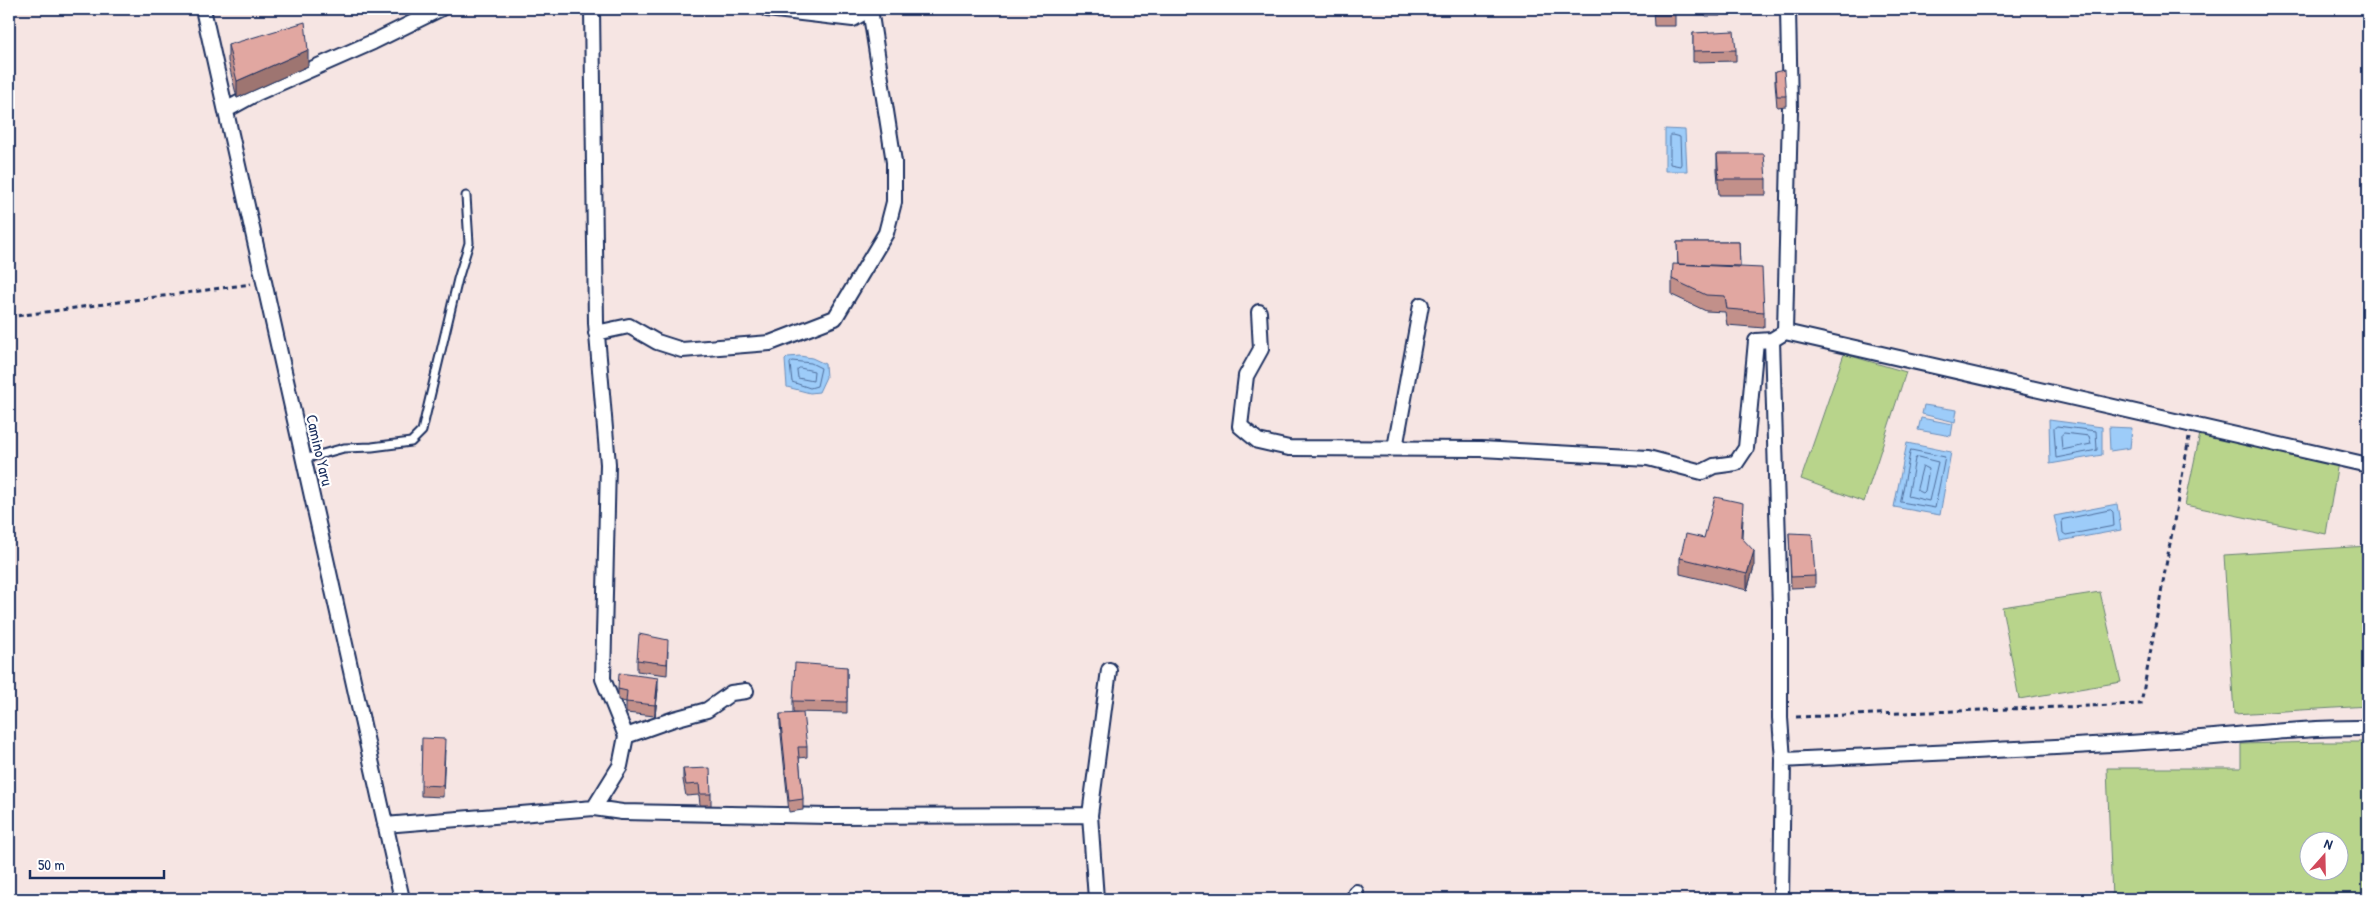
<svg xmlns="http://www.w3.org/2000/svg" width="2377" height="908" font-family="'Patrick Hand',sans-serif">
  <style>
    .green { fill: #b8d48b; stroke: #6a8274; fill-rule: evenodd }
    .water { fill: #9dccf9; stroke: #698dbb }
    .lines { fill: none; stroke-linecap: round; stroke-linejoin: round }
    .shore { stroke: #4f6e9c; stroke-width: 1 }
    .service-casing { stroke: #1b2f5e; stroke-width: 11 }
    .minor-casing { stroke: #1b2f5e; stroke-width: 18 }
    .path { stroke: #1b2f5e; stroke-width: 3; stroke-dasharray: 5 4; stroke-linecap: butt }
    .service { stroke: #fff; stroke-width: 7 }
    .minor { stroke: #fff; stroke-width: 14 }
    .wall { fill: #c2908a; stroke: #1b2f5e }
    .shaded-wall { fill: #9e7571; stroke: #1b2f5e }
    .building { fill: #e1a7a1; stroke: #1b2f5e }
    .labels { text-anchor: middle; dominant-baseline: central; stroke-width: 4.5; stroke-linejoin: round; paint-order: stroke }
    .street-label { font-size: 16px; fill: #1b2f5e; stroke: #fff }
  </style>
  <rect width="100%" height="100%" fill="#f6e5e3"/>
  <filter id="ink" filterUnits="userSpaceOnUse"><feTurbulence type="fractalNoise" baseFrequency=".02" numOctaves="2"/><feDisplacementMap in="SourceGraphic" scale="10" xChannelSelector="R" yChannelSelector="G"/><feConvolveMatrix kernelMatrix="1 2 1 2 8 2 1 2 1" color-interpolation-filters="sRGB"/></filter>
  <g filter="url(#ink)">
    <path class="green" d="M1844 354 1906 372 1864 502 1801 479Z
      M2200 434 2338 462 2326 534 2185 505Z
      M2368 546V706L2234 714 2224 555Z
      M2100 592 2121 682 2019 699 2002 607Z
      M2324 742H2368V899H2112L2107 768H2241V744ZM2310 840H2340V870H2310Z"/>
    <path class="water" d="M1665 129 1685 130 1687 171H1665Z
      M800 356 812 358 825 364 826 377 819 392 810 393 787 387 785 360 788 357Z
      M1924 405 1957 410 1955 422 1922 414Z
      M1921 418 1953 424 1951 436 1918 430Z
      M2049 420 2102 427V455L2050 464Z
      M2109 427 2132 428 2130 448 2110 451Z
      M1907 443 1951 452 1940 515 1894 507Z
      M2117 504 2121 530 2060 541 2054 516Z"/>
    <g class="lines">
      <path class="shore" d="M1672 135 1680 137 1681 164 1680 166 1670 164V137Z
        M792 361 811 363 821 368 817 386 810 388 792 382 790 364Z
        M800 368 814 371 813 381 798 378 797 370Z
        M2057 426 2096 431 2097 450 2056 458 2054 429Z
        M2064 433 2089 436 2091 444 2062 450 2061 436Z
        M1911 450 1945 457 1935 508 1901 502Z
        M1918 457 1938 462 1929 501 1908 496 1915 459Z
        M1923 466 1929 469 1925 491 1923 493 1917 490Z
        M2111 510 2113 512 2114 526 2066 535 2063 533 2062 520Z"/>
      <defs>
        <path id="service" d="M304 459 344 448 372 447 411 442 422 431 458 279 469 243 466 196"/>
        <path id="minor" d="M203 9 402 899
          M592 9 596 323 608 464 603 679 626 736
          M767 9 853 19 870 9
          M226 110 257 93 373 42 440 9
          M1259 312 1261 349 1246 376 1240 426 1258 441 1289 448 1481 449 1648 458 1702 472 1714 466 1736 463 1746 448 1756 341 1772 340
          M1785 332 2368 465
          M596 333 629 326 657 342 682 350 770 343 835 318 886 233 894 202V162L870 9
          M1395 448 1421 305
          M1783 760C1909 754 2035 749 2161 741 2230 737 2299 727 2368 728
          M594 808 622 812 828 816 1090 815 1109 670
          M1090 815 1096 899
          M385 825 594 808 620 766 626 736 674 719 707 710 731 693 746 691
          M1354 899 1356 892
          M1781 899 1783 760 1780 718V609L1772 340 1785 332 1790 109 1788 9"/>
      </defs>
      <use href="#service" class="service-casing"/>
      <use href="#minor" class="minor-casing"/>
      <path class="path" d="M9 317 251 284
        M1796 717 2141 704 2189 438"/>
      <use href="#service" class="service"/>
      <use href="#minor" class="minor"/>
    </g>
    <path class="wall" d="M1653 9H1675V26H1654Z
      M1705 9H1720V16H1706Z
      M1693 33 1736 50V61L1693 62Z
      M228 45 308 66 237 98 228 61Z
      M1775 72 1786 96V106L1777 107 1775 82Z
      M1717 154 1766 179V195H1719L1717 170Z
      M1677 242H1739L1740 267 1764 312V328L1727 325 1725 312 1706 311 1672 295V279L1678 264Z
      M1743 519 1742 537 1754 567 1747 590 1680 574V558L1704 538Z
      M1789 533 1815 576V587L1791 588Z
      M668 651 667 675 637 671V660Z
      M847 667V713L793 712V701Z
      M618 689H658L655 716 626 713V702L618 700Z
      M780 714 807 747V757L799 758 803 799V810L789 812 780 725Z
      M445 750 443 797 421 796V785Z
      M683 769 711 794V805H700L699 795 686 796 683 780Z"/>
    <path class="shaded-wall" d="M308 50V66L237 98V81Z
      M1754 551V567L1747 590V574Z
      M658 678V689L655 716V705Z"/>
    <path class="building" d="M1654 9H1675V15H1654Z
      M305 22 308 50 237 81 228 45Z
      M1734 31 1736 50 1693 51V33Z
      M1784 70 1786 96H1777L1775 72Z
      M1717 154H1764L1766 179H1719Z
      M1677 242H1739L1740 266 1678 264Z
      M1673 264 1762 268 1764 312 1727 309 1725 296 1706 295 1672 279Z
      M1715 497 1743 503 1741 537 1754 551 1747 574 1680 558 1686 534 1704 538Z
      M1789 533 1812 534 1815 576 1791 577Z
      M639 634 668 640 667 664 637 660Z
      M795 663 847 667V702L793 701Z
      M619 673 658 678 655 705 626 702 627 691 618 689Z
      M803 713 807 747H798L803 799 789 801 780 714Z
      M422 738 445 739 443 786 421 785Z
      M710 768 711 794H700L699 784 686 785 683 769Z"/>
  </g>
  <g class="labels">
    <g class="street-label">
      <text transform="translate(320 450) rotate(77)">Camino Yaru</text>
    </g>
  </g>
  <rect width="2377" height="908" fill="none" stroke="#fff" stroke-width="30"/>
  <rect x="15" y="15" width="2347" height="878" fill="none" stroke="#1b2f5e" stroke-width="2" filter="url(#ink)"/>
  <g transform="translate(2324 856) rotate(20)"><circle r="24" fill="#ffffff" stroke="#a4acbf"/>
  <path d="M0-4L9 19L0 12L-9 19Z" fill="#d1495b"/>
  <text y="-8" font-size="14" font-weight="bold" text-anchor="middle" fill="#1b2f5e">N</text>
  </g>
  <path d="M30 870v8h134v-8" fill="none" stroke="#1b2f5e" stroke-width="2.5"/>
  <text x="38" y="870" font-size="15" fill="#1b2f5e" stroke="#ffffff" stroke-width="4" paint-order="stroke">50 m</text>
</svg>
